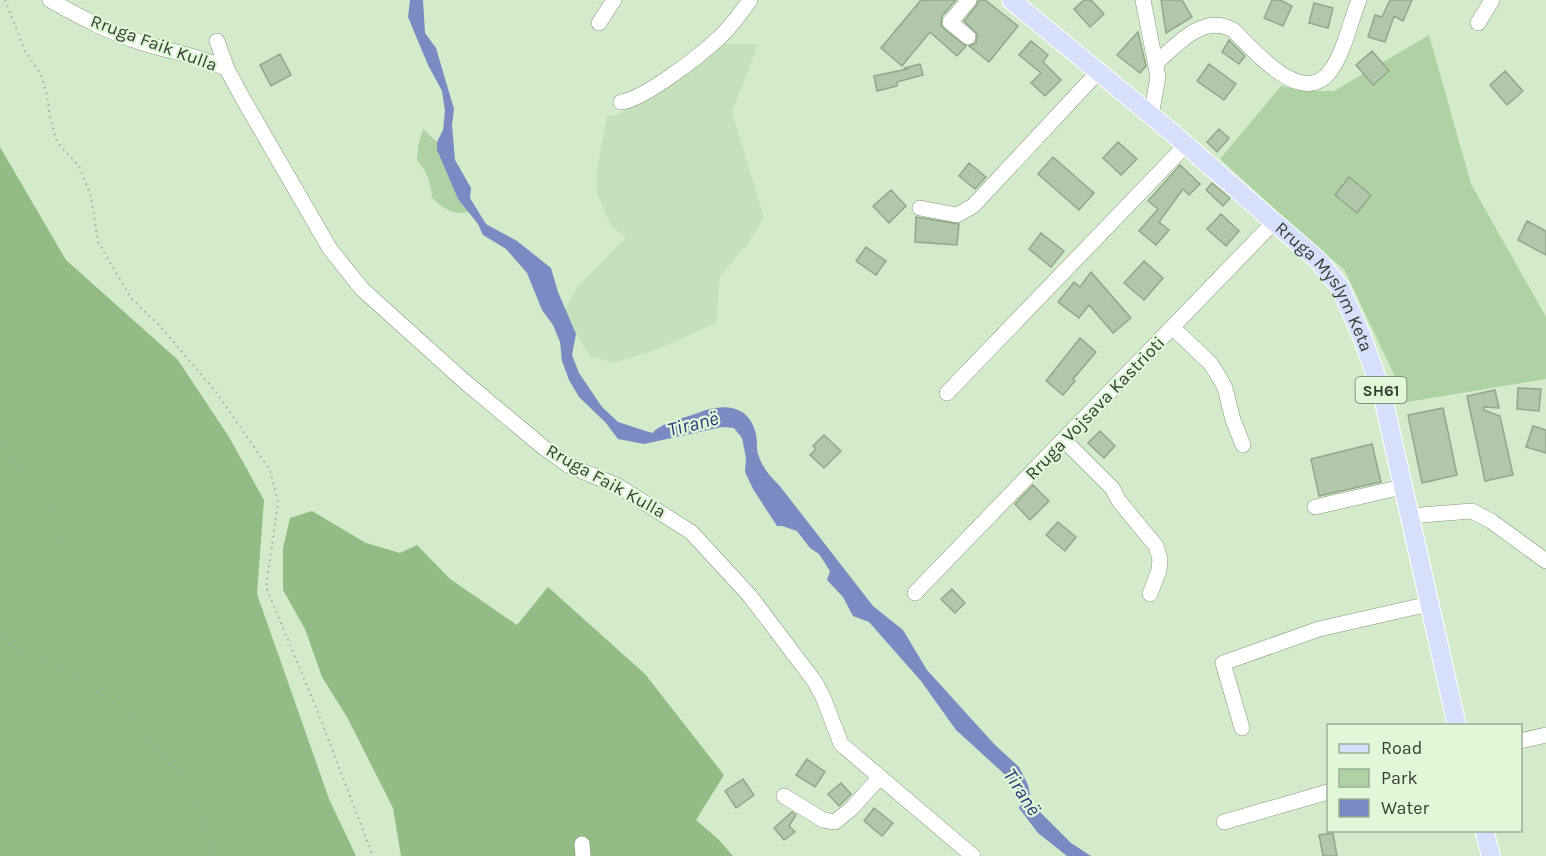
<svg xmlns="http://www.w3.org/2000/svg" width="1546" height="856" font-family="Karla,sans-serif">
  <style>
    .built { fill: #c4e1bb }
    .green { fill: #aed2a3 }
    .forest { fill: #92bb86 }
    .water { fill: #798bc2 }
    .building { fill: #b0c7a9; stroke: #91a78a; stroke-width: 1.5 }
    .lines { fill: none; stroke-linecap: round; stroke-linejoin: round }
    .minor-casing { stroke: #83997c; stroke-width: 16 }
    .major-casing { stroke: #fff; stroke-width: 20 }
    .path { stroke: #9db097; stroke-width: 2; stroke-dasharray: 1.5 4.5; stroke-linecap: butt }
    .minor { stroke: #fff; stroke-width: 15 }
    .major { stroke: #d7e0fa; stroke-width: 18 }
    .labels { text-anchor: middle; dominant-baseline: central; stroke-width: 4.5; stroke-linejoin: round; paint-order: stroke }
    .shield { fill: #e0f8d8; stroke: #697664; stroke-width: 1.5 }
    .shield-label { font-size: 16px; font-weight: bold; fill: #363f33 }
    .street-label { font-size: 18px; fill: #363f33; stroke: #e0f8d8 }
    .water-label { font-size: 20px; font-style: italic; fill: #2b3b7f; stroke: #e0f8d8 }
  </style>
  <rect width="100%" height="100%" fill="#d3ebcb"/>
  <path class="built" d="M722 44H758L732 112 764 218 746 246 720 276 716 323 658 349 614 363 590 356 576 334 565 309 577 288 626 237 611 226 597 193V170L607 116 619 114Z"/>
  <path class="green" d="M1429 35 1471 184 1546 317V379L1407 402 1344 269 1314 245 1220 159 1281 86 1307 91H1334Z
    M423 129 437 142V150L458 199 469 212C454 216 443 208 432 198 431 182 427 172 417 160L418 146Z"/>
  <path class="forest" d="M0 147 66 260 178 360 229 437 264 500 257 594 329 799 356 856H0Z
    M312 511 366 543 400 553 417 545 450 579 517 625 548 587 645 674 724 775 696 820 718 839 733 856H401L393 808 347 717 322 677 305 629 283 590V548L290 518Z"/>
  <path class="water" d="M410 0H423L425 33 436 48 454 109 452 125 455 160 471 188 470 198 486 224 517 241 551 268 558 292 576 334 572 355 579 373 602 407 618 422 652 433C664 421 682 419 698 413 720 404 747 403 755 431 758 439 756 447 758 454 762 467 770 477 779 485L873 606 903 630 927 670 995 745 1019 767 1028 785 1032 804 1071 843 1091 856H1067L1038 833 1019 808 1022 801 1020 794 1012 781 956 730 921 681 869 622 853 616 843 597 827 580 830 571 819 554 810 548 797 531 782 526H777L753 489 745 472 746 458 742 438 734 428 722 427 644 444 618 439 606 423 579 397 569 380 562 361 560 342 553 325 542 310 527 273 506 249 483 235 478 224 458 199 437 150V142L443 130 445 111 442 91 428 65 408 17Z"/>
  <path class="building" d="M921 0H956L942 16 941 25 944 29 966 46 957 56 930 32 902 66 881 48Z
    M979 0H985L1018 26 989 62 969 46 976 43 977 34 964 21 976 6Z
    M1084 0H1091L1104 14 1090 27 1074 9Z
    M1161 0H1182L1192 17 1166 33Z
    M1272 0H1280L1292 6 1283 26 1264 18Z
    M1390 0H1412L1403 21 1394 16 1385 42 1368 37 1375 15 1382 17Z
    M1314 3 1333 8 1328 28 1309 23Z
    M1138 32 1146 66 1140 73 1117 55Z
    M1229 40 1245 56 1239 64 1222 52Z
    M1031 41 1048 55 1043 62 1061 80 1045 96 1031 83 1041 73 1019 55Z
    M1372 51 1389 71 1373 85 1356 65Z
    M280 54 291 75 271 86 260 65Z
    M920 64 923 75 897 82V86L877 91 874 76 907 69 905 68Z
    M1209 64 1236 84 1224 100 1197 81Z
    M1505 71 1523 91 1507 105 1490 85Z
    M1219 129 1229 138 1217 152 1207 142Z
    M1118 142 1137 159 1121 175 1103 158Z
    M1053 157 1094 193 1079 210 1038 174Z
    M969 163 986 177 975 189 959 176Z
    M1180 165 1200 184 1189 195 1183 189 1159 222 1169 230 1156 245 1139 231 1158 209 1148 201Z
    M1349 177 1371 195 1357 213 1335 195Z
    M1212 183 1230 198 1223 206 1206 190Z
    M891 190 906 206 889 223 873 206Z
    M1221 214 1239 231 1226 246 1207 229Z
    M916 217 959 224 957 245 915 242Z
    M1527 221 1546 231V255L1518 240Z
    M1041 233 1064 251 1051 267 1029 249Z
    M866 247 886 261 876 275 856 261Z
    M1144 261 1163 278 1144 300 1124 283Z
    M1091 272 1131 318 1113 333 1089 305 1079 318 1058 302 1074 282 1080 287Z
    M1080 338 1096 352 1073 379 1075 381 1063 395 1046 381Z
    M1518 388 1541 389 1539 411 1517 409Z
    M1495 390 1499 408 1484 407V410L1500 416 1513 475 1485 481 1467 396Z
    M1443 408 1457 475 1422 483 1408 415Z
    M1533 426 1546 430V453L1526 447Z
    M1100 431 1115 446 1104 458 1088 443Z
    M824 435 841 451 824 468 810 455 816 449 813 446Z
    M1372 444 1381 482 1319 496 1311 459Z
    M1033 485 1049 501 1030 520 1015 504Z
    M1058 522 1076 537 1065 551 1046 535Z
    M952 589 965 603 955 613 941 599Z
    M807 759 825 772 815 787 796 775Z
    M743 779 754 795 736 808 725 791Z
    M841 783 851 794 839 806 828 794Z
    M874 808 893 823 882 836 864 821Z
    M792 812 796 815 789 826 795 832 784 840 774 828Z
    M1333 833 1337 856H1323L1319 835Z"/>
  <g class="lines">
    <defs>
      <path id="minor" d="M50 0C80 17 110 33 143 43 171 52 200 56 227 69
        M1143 0 1158 77 1151 116
        M599 23 614 0
        M1478 23 1492 0
        M968 37 950 22 969 0
        M217 41 227 69 242 97 330 249 362 289 464 381 543 447 568 465 618 486 691 532 750 596 815 682 823 697 841 744 973 856
        M1156 63C1177 45 1203 13 1233 30 1254 50 1303 110 1331 70 1345 50 1350 22 1359 0
        M621 102C645 99 702 54 721 36 732 25 741 13 750 0
        M920 208 957 215 973 206 1097 73
        M1173 328 1210 363 1219 377 1225 388 1233 420 1243 445
        M947 393 1186 145
        M1064 440 1112 488 1119 501 1156 546 1160 559 1159 570 1150 594
        M1315 507 1402 487
        M1409 516 1472 511 1491 521 1546 561
        M915 593 1274 222
        M1242 728 1223 663 1319 629 1429 604
        M1520 741 1546 735
        M784 796 823 820 835 822 852 808 879 778
        M1224 822 1328 792
        M582 844 583 856"/>
      <g id="major">
        <path id="s1" d="M1011 0 1169 130 1274 222 1317 259 1340 287 1363 339 1382 393 1457 726"/>
        <path d="M1484 830 1491 856"/>
      </g>
    </defs>
    <use href="#minor" class="minor-casing"/>
    <use href="#major" class="major-casing"/>
    <path class="path" d="M5 0 25 51 40 73 47 95 50 118 57 142 79 166 91 196 98 242 131 298 160 326 216 392 270 470 278 502 266 587 317 710 373 856
      M0 442 54 511 66 557
      M0 636 27 657 71 672 129 714 153 746 191 784 204 817 211 856"/>
    <use href="#minor" class="minor"/>
    <use href="#major" class="major"/>
  </g>
  <g class="labels">
    <rect class="shield" x="1355.5" y="377" width="51" height="26" rx="4.5"/>
    <g class="shield-label">
      <text x="1381" y="390">SH61</text>
    </g>
    <g class="street-label">
      <text transform="translate(154 43) rotate(20)">Rruga Faik Kulla</text>
      <text stroke="none"><textPath href="#s1" startOffset="428">Rruga Myslym Keta</textPath></text>
      <text transform="translate(1095 408) rotate(-46)">Rruga Vojsava Kastrioti</text>
      <text transform="translate(606 481) rotate(29)">Rruga Faik Kulla</text>
    </g>
    <g class="water-label">
      <text transform="translate(693 424) rotate(-14)">Tiranë</text>
      <text transform="translate(1022 792) rotate(57)">Tiranë</text>
    </g>
  </g>
  <rect x="1327" y="724" width="195" height="108" fill="#e0f8d8" stroke="#9cae96" stroke-width="1.5"/>
  <rect x="1339" y="744" width="30" height="9" fill="#d7e0fa" stroke="#9cae96" stroke-width="1.5"/>
  <text x="1381" y="754" font-size="18" fill="#363f33">Road</text>
  <rect x="1339" y="769" width="30" height="18" fill="#aed2a3" stroke="#9cae96" stroke-width="1.5"/>
  <text x="1381" y="784" font-size="18" fill="#363f33">Park</text>
  <rect x="1339" y="799" width="30" height="18" fill="#798bc2" stroke="#9cae96" stroke-width="1.5"/>
  <text x="1381" y="814" font-size="18" fill="#363f33">Water</text>
</svg>
